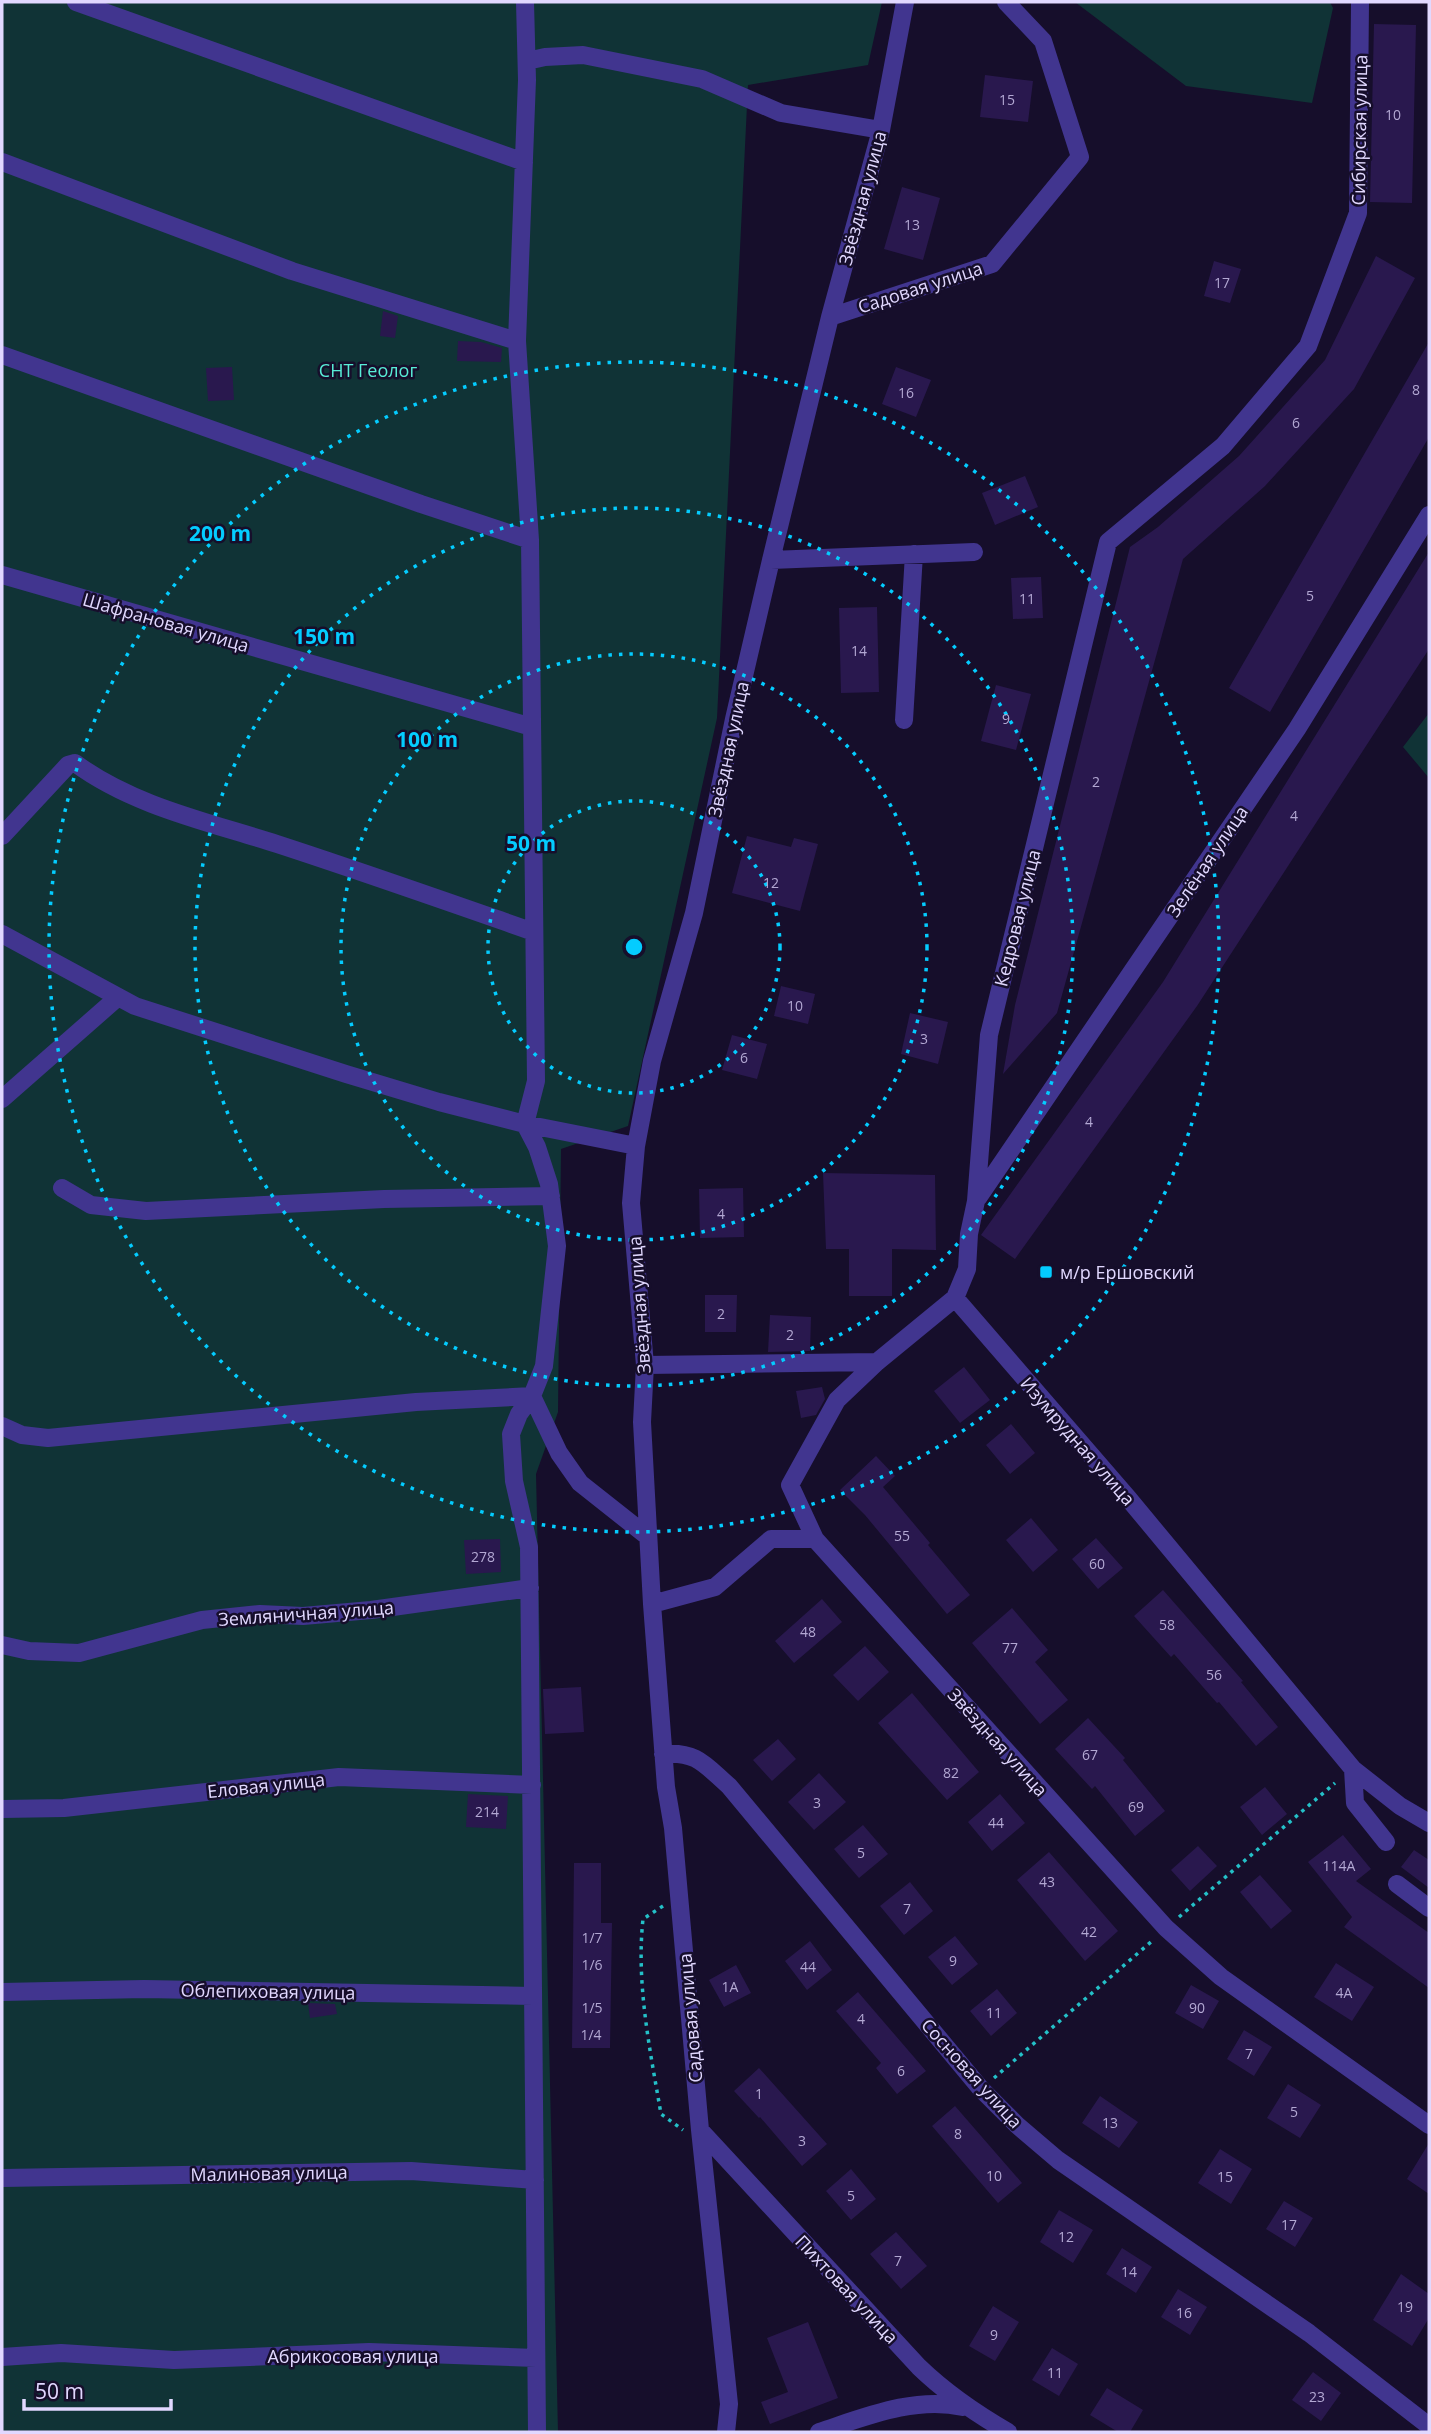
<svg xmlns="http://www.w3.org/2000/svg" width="1431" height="2434" font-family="'Open Sans',sans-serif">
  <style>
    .green { fill: #103336 }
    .building { fill: #29184e }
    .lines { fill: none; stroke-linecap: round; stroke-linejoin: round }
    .path { stroke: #24c0c8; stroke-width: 3.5; stroke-dasharray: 3.5 5; stroke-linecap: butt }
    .minor { stroke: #41358f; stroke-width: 18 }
    .ring { fill: none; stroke: #04ccff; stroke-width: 3.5; stroke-dasharray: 3.5 7 }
    .poi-dot { fill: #04ccff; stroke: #160e2b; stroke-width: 2.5 }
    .labels { text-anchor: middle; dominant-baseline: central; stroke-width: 5; stroke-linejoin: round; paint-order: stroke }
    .number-label { font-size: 14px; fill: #b3a8d3 }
    .street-label { font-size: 18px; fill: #e1d8ff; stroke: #160e2b }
    .park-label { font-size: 18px; fill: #58ecd6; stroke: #160e2b }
    .poi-label { font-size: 18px; fill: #e1d8ff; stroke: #160e2b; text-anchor: start }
    .centre { fill: #04ccff; stroke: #160e2b; stroke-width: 3.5 }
    .ring-label { font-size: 21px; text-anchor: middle; font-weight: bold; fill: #04ccff; stroke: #160e2b; stroke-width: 5; stroke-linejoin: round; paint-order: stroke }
  </style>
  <rect width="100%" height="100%" fill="#160e2b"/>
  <path class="green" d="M2 2H882L868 65 748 85 717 718 628 1126 561 1149 558 1412 536 1474 558 2432H2Z
    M1075 2H1330L1333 8 1312 103 1186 86Z
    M1429 713V778L1403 747Z"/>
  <path class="building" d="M1374 24 1416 25 1412 203 1370 202Z
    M985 75 1033 81 1028 122 980 117Z
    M902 187 940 198 923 260 884 249Z
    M1376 256 1415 278 1354 389 1265 486 1183 559 1057 1013 1003 1074 1015 1005 1130 547 1158 527 1239 456 1325 360Z
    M1214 261 1241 269 1230 303 1204 296Z
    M383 311 398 316 395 338 380 336Z
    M458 341 481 342 502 348 501 362 457 361Z
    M1429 342V437L1270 712 1229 688Z
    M232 367 234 400 208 401 206 368Z
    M896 367 931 380 916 417 882 404Z
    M1025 476 1038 507 995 525 982 493Z
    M1429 552V649L1197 1006 1015 1259 981 1235 1163 982Z
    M1041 577 1043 618 1013 619 1011 578Z
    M877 607 879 692 841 693 839 608Z
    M996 685 1031 694 1016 750 981 741Z
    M747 836 791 847 794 838 818 844 800 911 732 893Z
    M781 986 815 994 808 1024 774 1016Z
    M910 1013 948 1022 938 1064 901 1054Z
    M732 1035 767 1044 757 1079 722 1070Z
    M823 1173 935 1175 936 1250 892 1249V1296H849V1249H826Z
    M743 1188 744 1237 700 1238 699 1189Z
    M705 1295H737L736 1332H705Z
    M770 1315 811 1317 810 1351 768 1352Z
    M964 1367 990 1400 960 1423 934 1391Z
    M822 1387 825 1399 816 1415 801 1418 796 1391Z
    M1011 1424 1035 1453 1010 1474 986 1445Z
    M876 1456 895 1476 883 1487 930 1543 928 1545 970 1595 947 1614 865 1515 840 1490Z
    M1031 1518 1058 1550 1033 1572 1006 1540Z
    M1096 1538 1123 1568 1098 1589 1072 1559Z
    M500 1539 501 1572 466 1574 464 1540Z
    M1163 1590 1243 1681 1241 1682 1278 1727 1256 1746 1219 1702 1217 1703 1174 1654 1171 1657 1134 1616Z
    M822 1599 842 1622 794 1663 775 1641Z
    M1012 1608 1048 1650 1035 1662 1068 1700 1040 1724 972 1643Z
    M865 1646 889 1672 858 1701 833 1675Z
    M581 1687 584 1732 545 1734 543 1689Z
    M912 1693 979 1772 947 1800 878 1723Z
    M1088 1718 1125 1758 1123 1760 1165 1811 1135 1836 1095 1786 1092 1789 1055 1749Z
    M778 1739 796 1759 772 1781 753 1760Z
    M819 1773 846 1802 814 1830 788 1802Z
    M1265 1787 1287 1814 1262 1835 1240 1807Z
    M468 1794 508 1796 506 1829 466 1827Z
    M1000 1794 1025 1823 992 1851 968 1822Z
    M863 1825 888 1854 859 1878 834 1849Z
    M1343 1835 1371 1869 1356 1881 1429 1933V1988L1344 1927 1352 1917 1308 1862Z
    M1198 1846 1217 1866 1190 1891 1171 1870Z
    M1414 1850 1429 1860V1888L1401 1867Z
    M1049 1852 1118 1931 1085 1961 1017 1880Z
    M574 1863H601V1923H612L610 2048H572Z
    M1260 1875 1292 1911 1271 1929 1240 1892Z
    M910 1882 933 1911 904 1935 880 1906Z
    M955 1936 978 1964 952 1985 928 1957Z
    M810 1941 832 1970 807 1990 785 1961Z
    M1336 1963 1374 1987 1352 2021 1314 1997Z
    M736 1965 751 1993 724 2007 709 1980Z
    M1191 1985 1219 2001 1203 2029 1175 2013Z
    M997 1989 1017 2013 991 2036 970 2011Z
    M858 1992 926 2071 897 2094 876 2068 881 2063 836 2011Z
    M308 2003 335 2004 337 2014 310 2018Z
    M1244 2030 1272 2047 1254 2076 1227 2059Z
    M759 2068 827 2144 802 2166 760 2117 759 2118 734 2091Z
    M1288 2084 1321 2105 1300 2138 1267 2118Z
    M1100 2096 1138 2122 1119 2148 1082 2123Z
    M955 2106 1022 2183 998 2203 932 2126Z
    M1429 2143V2194L1407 2179Z
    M1220 2149 1252 2169 1231 2204 1198 2183Z
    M851 2169 876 2199 851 2220 826 2191Z
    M1284 2201 1313 2218 1295 2247 1266 2229Z
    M1059 2210 1093 2230 1073 2263 1040 2242Z
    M896 2232 927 2266 901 2289 870 2254Z
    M1122 2248 1152 2267 1136 2293 1106 2274Z
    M1401 2274 1429 2294V2318L1412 2346 1373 2320Z
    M1178 2289 1207 2307 1190 2335 1161 2317Z
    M993 2306 1019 2322 995 2361 969 2346Z
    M808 2322 838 2398 770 2424 761 2402 788 2392 767 2338Z
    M1052 2348 1078 2364 1059 2396 1032 2380Z
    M1313 2372 1341 2393 1321 2421 1292 2400Z
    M1107 2388 1143 2410 1130 2432H1118L1090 2415Z"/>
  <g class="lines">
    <path class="path" d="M663 1906 643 1919C636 1984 650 2050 661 2114L683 2130
      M1179 1917 1335 1783
      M994 2078 1152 1941"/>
    <path class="minor" d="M76 2 524 162
      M525 2 527 80 517 341 530 540 536 1081 525 1124 537 1147 549 1184 557 1246 544 1366 532 1396 519 1414 511 1434 514 1481 529 1547 537 2432
      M905 2 881 130 830 317 771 560 734 719 694 913 652 1061 636 1146 631 1203 645 1365 642 1422 652 1604 715 1587 771 1539H815L1166 1928 1221 1977 1429 2125
      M527 61 545 57 583 55 702 79 781 113 881 130
      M2 162 292 271 517 341
      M830 317 992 264 1080 157 1043 41 1006 2
      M2 355 421 504 530 540
      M771 560 974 552
      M2 575 532 727
      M904 720 914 554
      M2 836 68 765 75 763C133 806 209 822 277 844 363 872 448 902 534 932
      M2 934 135 1006 346 1074 439 1102 525 1124 636 1146
      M2 1099 117 998
      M62 1188 91 1205 146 1211 384 1199 551 1196
      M978 1198 1297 729 1429 515
      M955 1298 1128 1498 1353 1769 1400 1806 1429 1823
      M645 1365 877 1362 955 1298 967 1269 969 1234 976 1201 989 1035 1108 542 1223 446 1308 346 1358 213 1360 2
      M2 1426 22 1435 48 1438 416 1402 532 1396 559 1453 580 1483 647 1536
      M815 1539 790 1485 837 1400 877 1362
      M652 1604 666 1787 673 1828 700 2130 729 2404 726 2432
      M2 1645 29 1651 79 1653 202 1620 260 1614 303 1616 371 1610 530 1588
      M663 1754C697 1751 705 1765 729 1786L981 2089 1017 2125 1058 2160 1309 2333 1429 2426
      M1353 1769 1355 1803 1386 1842
      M2 1809 64 1808 339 1777 532 1785
      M1397 1884 1429 1908
      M2 1992 144 1989 533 1996
      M700 2130 919 2367C947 2394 975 2413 1008 2432
      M2 2178 411 2171 535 2180
      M2 2357 61 2353 174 2360 369 2352 536 2358
      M819 2432C865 2417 915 2396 963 2407"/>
  </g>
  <g class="ring">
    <circle cx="634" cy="947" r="146"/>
    <circle cx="634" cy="947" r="293"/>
    <circle cx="634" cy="947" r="439"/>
    <circle cx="634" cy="947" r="585"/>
  </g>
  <rect class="poi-dot" x="1039" y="1265" width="14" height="14" rx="3.5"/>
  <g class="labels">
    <g class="number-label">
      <text x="1007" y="99">15</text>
      <text x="1393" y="114">10</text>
      <text x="912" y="224">13</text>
      <text x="1222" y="282">17</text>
      <text x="1416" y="389">8</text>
      <text x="906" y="392">16</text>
      <text x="1296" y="422">6</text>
      <text x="1310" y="595">5</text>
      <text x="1027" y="598">11</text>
      <text x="859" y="650">14</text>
      <text x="1006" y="718">9</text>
      <text x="1096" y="781">2</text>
      <text x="1294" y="815">4</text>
      <text x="771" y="882">12</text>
      <text x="795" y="1005">10</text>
      <text x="924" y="1038">3</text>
      <text x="744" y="1057">6</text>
      <text x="1089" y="1121">4</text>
      <text x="721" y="1213">4</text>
      <text x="721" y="1313">2</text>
      <text x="790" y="1334">2</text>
      <text x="902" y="1535">55</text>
      <text x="483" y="1556">278</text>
      <text x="1097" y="1563">60</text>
      <text x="1167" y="1624">58</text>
      <text x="808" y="1631">48</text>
      <text x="1010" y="1647">77</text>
      <text x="1214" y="1674">56</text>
      <text x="1090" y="1754">67</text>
      <text x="951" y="1772">82</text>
      <text x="817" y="1802">3</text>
      <text x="1136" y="1806">69</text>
      <text x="487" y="1811">214</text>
      <text x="996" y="1822">44</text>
      <text x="861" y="1852">5</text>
      <text x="1339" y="1865">114А</text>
      <text x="1047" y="1881">43</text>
      <text x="907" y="1908">7</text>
      <text x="1089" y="1931">42</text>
      <text x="592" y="1937">1/7</text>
      <text x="953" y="1960">9</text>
      <text x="592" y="1964">1/6</text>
      <text x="808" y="1966">44</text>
      <text x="730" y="1986">1А</text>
      <text x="1344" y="1992">4А</text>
      <text x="592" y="2007">1/5</text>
      <text x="1197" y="2007">90</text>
      <text x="994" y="2012">11</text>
      <text x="861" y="2018">4</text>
      <text x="591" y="2034">1/4</text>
      <text x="1249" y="2053">7</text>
      <text x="901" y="2070">6</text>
      <text x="759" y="2093">1</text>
      <text x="1294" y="2111">5</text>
      <text x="1110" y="2122">13</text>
      <text x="958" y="2133">8</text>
      <text x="802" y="2140">3</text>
      <text x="994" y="2175">10</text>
      <text x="1225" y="2176">15</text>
      <text x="851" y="2195">5</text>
      <text x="1289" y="2224">17</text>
      <text x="1066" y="2236">12</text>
      <text x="898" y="2260">7</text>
      <text x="1129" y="2271">14</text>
      <text x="1405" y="2306">19</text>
      <text x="1184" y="2312">16</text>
      <text x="994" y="2334">9</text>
      <text x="1055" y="2372">11</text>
      <text x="1317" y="2396">23</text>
    </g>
    <g class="street-label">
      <text transform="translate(1359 130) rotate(-89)">Сибирская улица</text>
      <text transform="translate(862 198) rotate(-75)">Звёздная улица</text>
      <text transform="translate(920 287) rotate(-18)">Садовая улица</text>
      <text transform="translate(166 622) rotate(16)">Шафрановая улица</text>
      <text transform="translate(728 749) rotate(-78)">Звёздная улица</text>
      <text transform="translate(1207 861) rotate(-56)">Зелёная улица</text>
      <text transform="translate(1017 918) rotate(-76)">Кедровая улица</text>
      <text transform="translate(639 1305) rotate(-94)">Звёздная улица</text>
      <text transform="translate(1078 1441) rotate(49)">Изумрудная улица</text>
      <text transform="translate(306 1613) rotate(-4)">Земляничная улица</text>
      <text transform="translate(998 1742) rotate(48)">Звёздная улица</text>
      <text transform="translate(266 1785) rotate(-6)">Еловая улица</text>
      <text transform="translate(268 1991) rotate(1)">Облепиховая улица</text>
      <text transform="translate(690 2018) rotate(-95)">Садовая улица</text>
      <text transform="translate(972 2073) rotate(48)">Сосновая улица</text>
      <text transform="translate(269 2173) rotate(-1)">Малиновая улица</text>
      <text transform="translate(847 2289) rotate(47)">Пихтовая улица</text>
      <text x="353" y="2356">Абрикосовая улица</text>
    </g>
    <g class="park-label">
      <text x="368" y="370">СНТ Геолог</text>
    </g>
    <g class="poi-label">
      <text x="1060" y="1272">м/р Ершовский</text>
    </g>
  </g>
  <circle cx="634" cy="947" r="10" class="centre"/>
  <g class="ring-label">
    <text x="220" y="541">200 m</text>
    <text x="324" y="644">150 m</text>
    <text x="427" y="747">100 m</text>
    <text x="531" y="851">50 m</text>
  </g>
  <rect width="1431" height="2434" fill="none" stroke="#e1d8ff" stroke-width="7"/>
  <path d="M24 2399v10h147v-10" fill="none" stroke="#e1d8ff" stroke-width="3.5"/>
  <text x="35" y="2399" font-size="21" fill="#e1d8ff" stroke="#160e2b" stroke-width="5" paint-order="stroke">50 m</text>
</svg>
